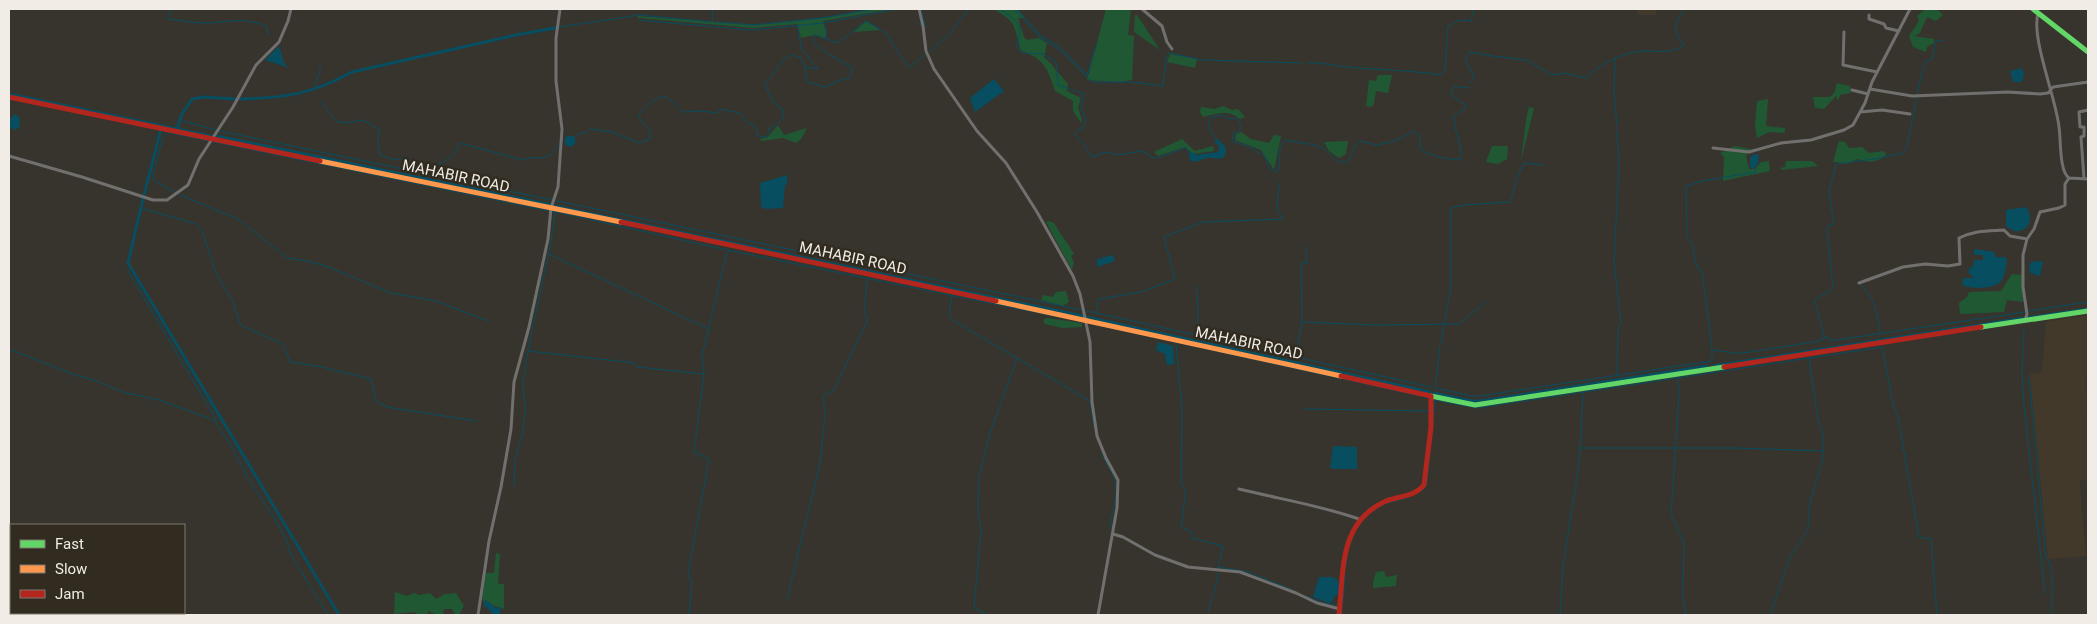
<svg xmlns="http://www.w3.org/2000/svg" width="2097" height="624" font-family="Roboto,sans-serif">
  <style>
    .built { fill: #42392b }
    .green { fill: #205834 }
    .water { fill: #074e61 }
    .lines { fill: none; stroke-linecap: round; stroke-linejoin: round }
    .stream { stroke: #074e61; stroke-width: 1 }
    .canal { stroke: #074e61; stroke-width: 3 }
    .street { stroke: #72706f; stroke-width: 3 }
    .fast { stroke: #63d668; stroke-width: 5 }
    .slow { stroke: #ff974d; stroke-width: 5 }
    .jam { stroke: #b3261e; stroke-width: 5 }
    .labels { text-anchor: middle; dominant-baseline: central; stroke-width: 5; stroke-linejoin: round; paint-order: stroke }
    .street-label { font-size: 15px; fill: #f1ece6; stroke: #312b20 }
  </style>
  <rect width="100%" height="100%" fill="#37342e"/>
  <path class="built" d="M1638 9H1656V15H1638Z
    M2088 315V377H2086L2088 479 2080 481V486L2086 556 2048 559 2030 374 2042 372 2046 322Z"/>
  <path class="green" d="M874 9H892L823 21 826 30V38L815 35 801 38 797 24 753 28 638 18V16L754 25 822 18Z
    M993 9H1017L1025 18H1018L1024 37 1027 40 1039 38 1047 43 1044 57 1051 64 1068 84 1067 91 1081 98 1078 107 1082 120 1081 123 1073 111V101L1055 91C1048 69 1044 58 1021 51 1013 26 1019 23 993 9Z
    M1106 9H1131L1128 35 1134 36 1132 80 1119 82 1087 80Z
    M1924 10H1938L1943 15 1936 21 1927 17 1920 33 1914 36 1934 39V43L1927 47 1926 52 1913 47 1909 36 1919 21 1917 16Z
    M1135 15H1137L1160 50 1134 32Z
    M866 21 880 30 854 32Z
    M1170 54 1197 59 1195 68 1167 62Z
    M1378 75H1392L1388 93 1376 91 1374 104 1371 107 1366 106 1369 80 1376 81Z
    M1837 83 1850 86 1851 93 1840 95 1838 101 1836 96 1824 109 1815 108 1813 97H1830L1834 93Z
    M1768 99 1766 126 1785 128V133L1769 132 1757 138 1755 125 1757 101Z
    M1223 106 1232 110 1238 109 1245 117 1240 119C1227 109 1218 114 1203 117L1200 112 1201 107 1215 109Z
    M1529 107 1534 108 1521 161 1526 120Z
    M778 125 784 135 807 128 801 139 796 143 783 138 762 141 760 139 768 137Z
    M1241 132 1251 139 1269 143 1274 135 1281 136 1274 170 1261 150 1235 140 1236 134Z
    M1182 139 1195 151 1213 146 1214 151 1193 154 1185 147 1158 156 1154 152Z
    M1348 141 1346 154 1339 158 1329 151 1324 142Z
    M1839 141 1845 142 1849 148 1862 147 1869 153 1884 151 1886 155C1877 163 1867 163 1857 159 1843 167 1845 162 1833 162Z
    M1492 146H1508L1507 159 1498 164 1486 162Z
    M1735 146 1751 149 1746 156 1749 169H1755L1761 162 1769 161 1770 171 1723 181 1724 157 1720 153Z
    M1786 161H1812L1818 166 1782 170 1780 168 1785 167Z
    M1049 221 1054 223C1060 234 1068 243 1074 254L1071 256 1074 263 1072 270 1046 222Z
    M2012 274 2022 275 2023 302 2007 300 2004 312 1960 314 1959 303 1967 297 1969 292 2001 291Z
    M1066 291 1069 302 1063 306 1041 300 1043 295 1053 297 1056 292Z
    M1047 318 1082 323V327L1062 328 1045 324 1043 320Z
    M496 553 500 554 498 584H504V609L492 605 486 600 484 602 482 598 484 573H494Z
    M1384 571 1386 577 1397 575 1396 586 1373 588V582L1376 572Z
    M395 592 407 596 414 593 420 595 430 593 436 599 445 594 456 593 464 606 459 615H455L452 609H444L443 615H437L428 611V615H415L416 612 394 614Z"/>
  <path class="water" d="M279 46 284 63 289 68 265 60Z
    M2022 68 2024 74 2022 82H2013L2010 71Z
    M994 79 1004 91 975 112 970 98Z
    M15 114 20 118 19 128 14 130 9 126V120Z
    M564.5 141a5.5 5.5 0 1 1 11 0a5.5 5.5 0 1 1-11 0Z
    M1217 139 1225 146 1226 152 1223 158C1217 160 1212 157 1207 158 1200 159 1198 163 1191 161L1188 154 1192 152 1196 155 1218 152 1219 146 1214 141Z
    M1755 154 1759 155 1758 164 1753 169 1750 167V157Z
    M787 175V184L785 185 783 208 765 209 761 207 760 183Z
    M2026 207C2038 223 2021 240 2006 226V210Z
    M1974 249 1995 252V257H2005L2007 260C2006 266 2005 275 2002 280 1995 290 1971 289 1962 285L1963 278H1974L1969 273V268L1973 267 1974 260H1983V255H1974Z
    M1113 255 1115 261 1097 267V259Z
    M2040 261 2043 262 2040 276 2030 273 2029 267 2031 262Z
    M1158 342 1173 346 1174 364 1167 365 1165 354 1156 350Z
    M1335 446 1357 447V469H1333L1330 467 1333 447Z
    M1319 577H1332L1338 580 1340 592 1334 597 1332 602 1329 603 1313 597Z
    M486 600 496 608 501 607 500 615H493L487 607H484V602Z"/>
  <g class="lines">
    <path class="stream" d="M172 9 168 15V19C180 20 192 23 204 23 228 23 241 16 266 26L269 36
      M921 9 925 26
      M1000 9C1018 22 1025 23 1016 47L1022 53 1043 54 1056 62 1058 85 1084 94 1081 108 1086 120 1083 128 1077 131 1075 135 1086 147 1091 157 1106 152 1118 155 1142 151 1153 158H1158L1185 148 1191 153
      M1014 9 1040 37 1061 51 1091 81 1096 82H1132L1163 86 1166 59 1169 53 1202 60 1302 63
      M1017 9 1041 36 1060 47 1087 75 1097 43
      M638 20 752 30 823 23 897 9
      M920 21 921 26
      M716 22 754 25 822 18 874 9
      M823 23 826 30V38
      M798 26 801 48 818 69 805 67
      M559 27 640 15 712 22 713 9
      M929 52 948 35 969 9
      M1615 59 1614 93 1617 126
      M1308 63C1322 62 1334 66 1347 67 1379 70 1410 70 1441 75L1445 70 1448 26 1459 20 1471 21 1474 9
      M1471 83 1474 77 1465 60 1470 52 1492 56 1527 60 1552 75 1564 73 1586 78C1601 63 1625 51 1646 51 1666 51 1665 54 1684 46L1677 35 1675 25 1684 9
      M314 86 320 73V65
      M1917 94 1925 62 1932 59 1936 41 1943 40
      M321 101 336 121 346 123 363 120 380 130 378 139 380 155 395 160C407 155 414 162 423 169L441 164 453 155 460 143 522 160C533 155 540 161 550 155 554 153 557 146 560 143
      M183 121 216 130
      M220 131 552 200
      M574 138 580 133H586L591 129 612 132 639 143 650 139V131L638 116C643 109 659 92 667 98 673 101 678 108 683 112L701 111 717 113 720 109 740 113 748 123 755 126 758 136 766 137 770 132 768 129 776 125 784 117 783 109 774 103 765 85 783 60 792 55 801 58 805 67 807 82 825 87 838 81 849 78 853 68 828 54 813 42 815 35 838 43 866 21 886 33 902 59 910 67 925 55
      M160 139 162 141 152 179 174 192
      M162 140 167 133H170L209 141
      M1217 140C1211 133 1206 127 1211 117L1222 115 1228 119 1237 118 1241 127 1239 131 1233 134 1232 141 1247 146 1261 154 1265 157 1269 168 1275 172 1279 170 1280 148 1285 140 1308 144
      M214 142 549 211
      M1310 144C1314 145 1319 146 1322 148 1332 154 1333 164 1347 162 1353 156 1353 145 1360 141L1376 145 1395 141 1414 131 1420 136V149C1425 153 1438 157 1444 158 1450 160 1454 158 1460 160 1464 145 1453 131 1454 116L1466 108 1465 105 1451 95 1454 86 1469 88
      M178 194 238 219 287 258 307 261 326 266 391 293 436 301 488 321
      M557 201 1082 310
      M141 208 196 224 202 231 216 273 233 302 240 323 242 326 283 344 290 362 317 366 371 379 376 401 387 407 476 421
      M552 211 727 250 1084 322
      M549 254 709 329
      M128 271 217 421
      M1860 285C1875 296 1878 316 1880 334
      M1196 286 1198 311 1197 334
      M952 296 949 315 954 321 1090 401 1094 427
      M1087 311 1431 387
      M2028 311 2088 302
      M1096 312 1099 299 1141 292 1175 279 1164 237 1203 222 1283 219 1277 209 1279 183
      M1302 322 1375 325 1459 324 1486 302
      M1088 323 1430 398
      M2024 329 2022 374 2024 405 2045 593
      M1824 337 1815 301C1819 294 1830 294 1833 287L1827 230 1828 226 1834 224 1829 192 1836 164 1874 159 1903 153 1907 146 1917 97
      M1176 343 1182 410 1181 483 1186 491 1181 527 1192 532V538L1223 546 1218 568
      M1441 343 1451 286V208L1463 205 1510 202 1518 175 1524 163 1543 165
      M1440 346 1435 388 1472 396H1480L1712 361V350L1736 353V354L1814 342 1822 340 1823 338 1828 337 1830 341 2025 312
      M9 349 75 375 94 380 123 392 159 400 214 420 233 449 250 482 273 516 286 539 291 555 328 615
      M1712 349 1702 272 1697 268 1692 243 1687 238 1686 186 1702 181 1756 172 1754 166
      M529 351 635 363 637 367 704 374
      M1296 356 1302 322 1301 263H1307L1306 247
      M1617 375 1618 330 1621 322 1614 261 1619 165 1617 130
      M1678 378 1679 395 1671 515 1684 542 1683 595 1686 615
      M2029 378 2046 557C2057 573 2050 597 2052 615
      M1434 400 1477 408 1882 347 1893 404 1898 417 1919 537 1931 539 1937 615
      M1304 409 1431 411
      M1580 448H1735L1822 451
      M1102 452C1104 462 1112 470 1115 481 1119 496 1111 513 1110 528
      M514 486 515 460 523 431 525 412 523 381 530 340 551 242 555 212
      M1419 492 1424 489 1427 483 1435 400
      M1384 504 1407 498
      M1369 513 1378 507
      M1351 540 1359 523
      M1219 567 1248 572 1293 590
      M1346 567 1347 558
      M1306 596 1323 603 1338 605
      M787 599 820 464 825 414 823 396 834 390 868 319 864 313 867 279
      M1343 603 1345 573
      M1208 612 1218 578V573
      M689 615 692 582 688 574 709 459 694 452 704 374 702 356 727 252
      M988 615 974 608 981 532 978 509 979 477 990 433 1017 358
      M1341 615 1342 606
      M1560 615 1563 566 1579 464 1583 393
      M1770 615 1790 557 1808 530 1809 506 1823 458V434L1818 420 1809 358"/>
    <path class="canal" d="M9 94 211 136
      M240 99C285 98 312 94 352 72L516 35 555 28
      M177 129 182 114 192 99 204 97 235 99
      M217 136 552 205
      M144 195 161 129
      M143 199 128 263 339 615
      M555 206 1083 316
      M1086 317 1430 392
      M2026 318 2088 309
      M1713 366 2024 318
      M1434 393 1472 401H1480L1707 366"/>
    <path class="street" d="M919 9 923 26 926 51 934 69 977 131 1006 163 1037 212 1073 276 1080 294 1090 342 1092 402 1097 436 1106 458 1118 480 1117 508 1098 615
      M1142 9 1162 26 1167 42 1172 49
      M2038 14C2031 38 2056 98 2059 127 2061 139 2059 171 2069 178L2088 179
      M1869 15V19L1884 24 1886 28 1899 31
      M1844 32 1843 65 1877 72
      M1870 89 1912 96 2008 92 2040 94 2048 93 2053 87 2088 82
      M1852 90 1868 94
      M1860 112 1882 110 1910 114
      M1713 148 1749 152 1781 143 1811 140 1844 130 1853 125 1865 103 1872 82 1910 9
      M9 156 82 177 153 200H167L188 185 199 159 233 107 256 65 279 42 288 21 291 9
      M2084 179 2081 137 2084 136V127H2080L2079 112 2088 110
      M1859 283 1903 267 1925 264 1948 266 1960 264 1959 238C1975 230 1988 231 2004 230L2010 236 2027 239
      M2025 321 2027 314 2023 287V255L2027 239 2034 229 2040 212 2059 208 2065 205V184L2069 178
      M1239 489C1279 499 1319 505 1359 519
      M1113 534 1123 537 1155 555 1188 567 1240 572 1296 593 1317 603 1340 609
      M478 615 489 541 501 487 511 429 514 382 529 327 548 239 551 208 558 187 562 129 556 81V38L560 9"/>
    <path class="fast" d="M2033 9 2088 52
      M1981 327 2088 311
      M1431 396 1475 405 1724 367
      M104 613 106 615"/>
    <path class="slow" d="M320 161 621 222
      M996 301 1341 376
      M9 608H11"/>
    <path class="jam" d="M9 97 320 161
      M621 222 996 301
      M1724 367 1981 327
      M1339 615C1344 571 1338 522 1386 501 1399 496 1414 497 1424 485L1431 427V396L1341 376"/>
  </g>
  <g class="labels">
    <g class="street-label">
      <text transform="translate(456 176) rotate(12)">MAHABIR ROAD</text>
      <text transform="translate(853 258) rotate(12)">MAHABIR ROAD</text>
      <text transform="translate(1249 343) rotate(12)">MAHABIR ROAD</text>
    </g>
  </g>
  <rect width="2097" height="624" fill="none" stroke="#f1ece6" stroke-width="20"/>
  <rect x="10" y="524" width="175" height="90" fill="#312b20" stroke="#7e786f"/>
  <rect x="20" y="540" width="25" height="8" fill="#63d668" stroke="#7e786f"/>
  <text x="55" y="549" font-size="15" fill="#f1ece6">Fast</text>
  <rect x="20" y="565" width="25" height="8" fill="#ff974d" stroke="#7e786f"/>
  <text x="55" y="574" font-size="15" fill="#f1ece6">Slow</text>
  <rect x="20" y="590" width="25" height="8" fill="#b3261e" stroke="#7e786f"/>
  <text x="55" y="599" font-size="15" fill="#f1ece6">Jam</text>
</svg>
